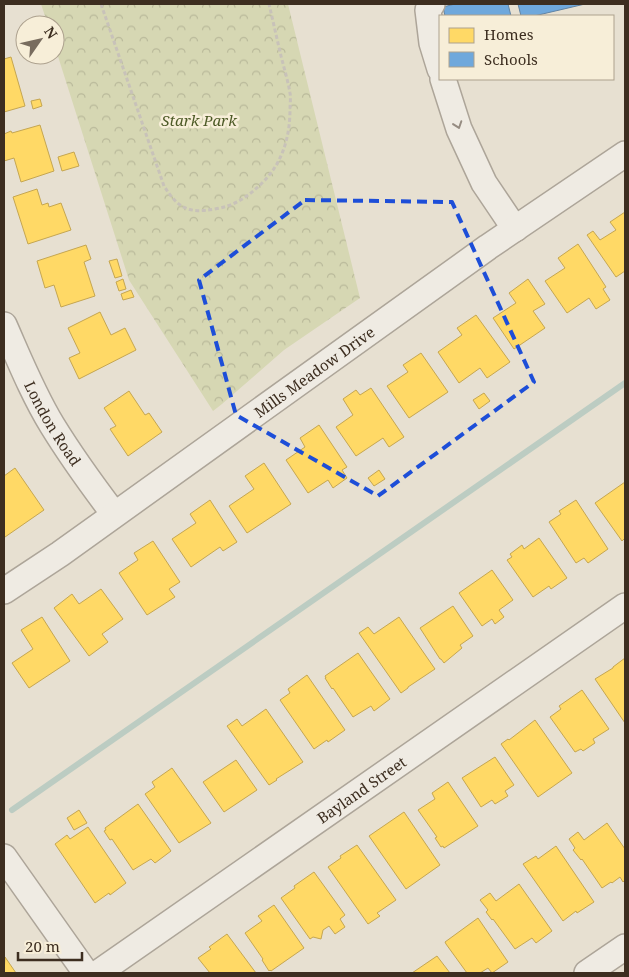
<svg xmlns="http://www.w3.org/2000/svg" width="629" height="977" font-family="'Noto Serif',serif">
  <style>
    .park { fill: url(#park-crowns) }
    .homes { fill: #ffd966; stroke: #c5a651 }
    .schools { fill: #6fa8dc; stroke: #6083a4 }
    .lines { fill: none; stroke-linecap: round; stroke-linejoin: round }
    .stream { stroke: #bcccc2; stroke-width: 6 }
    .minor-casing { stroke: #ada599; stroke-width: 28 }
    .path { stroke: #c8c2b9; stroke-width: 3; stroke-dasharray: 4 2.5; stroke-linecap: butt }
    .minor { stroke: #efebe3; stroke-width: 25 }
    .oneway { stroke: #968c82 }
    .marked { fill: none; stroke: #1d4ed8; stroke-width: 4; stroke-dasharray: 10 6; stroke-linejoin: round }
    .labels { text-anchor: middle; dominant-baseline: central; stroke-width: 5; stroke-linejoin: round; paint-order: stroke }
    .park-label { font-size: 15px; font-style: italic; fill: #4d5a26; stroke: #f7eed8 }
    .street-label { font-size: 15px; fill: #3d2e20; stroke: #f7eed8 }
  </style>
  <defs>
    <pattern id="park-crowns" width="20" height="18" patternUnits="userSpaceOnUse" patternTransform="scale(1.25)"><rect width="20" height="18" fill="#d6d7b3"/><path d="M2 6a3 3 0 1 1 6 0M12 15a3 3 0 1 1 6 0" fill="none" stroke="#b9b99a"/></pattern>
  </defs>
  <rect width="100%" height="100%" fill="#e7e0d1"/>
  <path class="park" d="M41 4H288L360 298 284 350 222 404 213 411 129 280 55 47V25H48Z"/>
  <path class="homes" d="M11 57 25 106 4 112V59Z
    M40 99 42 106 33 109 31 101Z
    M40 125 54 171 21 182 14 158 4 161V134L11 131 12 133Z
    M74 152 79 166 62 171 58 157Z
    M37 189 42 205 48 203 49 207 61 203 71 230 28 244 13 197Z
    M625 212V271L616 277 587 235 593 231 600 240 616 230 610 222Z
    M578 244 606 287 603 289 610 300 596 309 589 298 567 313 545 281 565 268 558 258Z
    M86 245 91 259 84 262 95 296 61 307 54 285 45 288 37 261Z
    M117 259 122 276 115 278 109 261Z
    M123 279 126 289 119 291 116 282Z
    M528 279 545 304 533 311 545 328 514 349 493 318 516 303 509 293Z
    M131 290 134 297 123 300 121 294Z
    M100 312 111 335 125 328 136 350 79 379 69 358 80 353 68 328Z
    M476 315 510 362 487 378 480 368 459 383 438 352 462 335 457 328Z
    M421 353 448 392 409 418 387 386 408 372 403 365Z
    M371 388 404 437 389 447 383 438 356 456 336 427 353 415 343 399 356 390 360 395Z
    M129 391 145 415 149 413 162 432 128 456 110 429 116 426 104 408Z
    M484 393 490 401 479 409 473 400Z
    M319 425 347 467 342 470 347 478 333 488 328 480 308 493 286 460 305 447 300 438Z
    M264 463 291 504 247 533 229 506 254 489 245 476Z
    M15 468 44 510 5 537 4 535V476Z
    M379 470 385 479 374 486 368 478Z
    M625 482V538L622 541 595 503Z
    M210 500 237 542 223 551 220 547 191 567 172 539 196 523 190 514Z
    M576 500 608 549 588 563 584 558 576 563 549 522 561 514 559 511Z
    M539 538 567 578 551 589 549 586 533 597 507 560 512 557 510 554 522 545 524 549Z
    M153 541 180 582 169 589 175 597 147 615 119 573 138 560 134 553Z
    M492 570 513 600 499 610 504 617 495 624 492 619 482 626 459 593Z
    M101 589 123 619 102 634 108 642 89 656 54 608 72 594 79 604Z
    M453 606 473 636 460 645 462 648 444 663 441 659H440L420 628Z
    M42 617 70 661 29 688 12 663 33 649 21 630Z
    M399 617 435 669 408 687V688L401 693 359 633 368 627 374 634Z
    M358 653 390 699 374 711 371 706 353 717 333 688 332 689 325 678H326L325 676Z
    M625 658V723L595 679 613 668V667Z
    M307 675 345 730 328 742 327 740 314 749 280 700 290 693 288 689Z
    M582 690 609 729 593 739 595 743 583 751 581 749 575 752 550 717 561 709 559 706Z
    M266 709 303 762 276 779 277 780 269 785 227 726 237 719 242 726Z
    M535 720 572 773 538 797 501 744 508 739 509 740Z
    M495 757 514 785 505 791 508 796 495 804 492 800 481 807 462 778Z
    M236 760 257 790 224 812 203 782Z
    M172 768 211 823 179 843 145 794 155 787 152 782Z
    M448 782 478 826 444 848 443 846 441 847 435 838 437 837 418 810 435 799 432 793Z
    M138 804 171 851 155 863 151 859 133 870 112 839 110 840 104 831 106 830 105 828Z
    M79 810 87 823 74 830 67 818Z
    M404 812 440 865 406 889 369 836Z
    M607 823 625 849V880L623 882 620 877 612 883 611 882 602 888 582 859 581 860 573 850 575 848 569 839 578 832 584 840Z
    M88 827 126 883 110 895 109 893 95 903 55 844 67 835 70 839Z
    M357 845 396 900 377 913 380 916 368 924 328 867 341 858 340 856Z
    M556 846 594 902 577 913 576 911 563 921 523 864 536 856 538 859Z
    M314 872 345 915 340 919 345 927 335 934 329 926 323 930 321 939 313 937 310 939 281 898 295 888 294 886Z
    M519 884 552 931 536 943 532 938 515 949 493 919 492 920 486 912 488 910 480 900 490 893 496 901Z
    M274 905 304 948 271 971 270 970 269 971 262 960 263 959 245 933 262 921 258 916Z
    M478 918 508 962 492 973 488 968 480 973H467L446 944 445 942Z
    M227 934 256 973H210L198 958 211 949 209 947Z
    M437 956 450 973H412Z
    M5 957 16 973H4Z"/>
  <path class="schools" d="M455 4H508L511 16H445L443 7Z
    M518 4H585L534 16H521Z"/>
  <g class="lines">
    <path class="stream" d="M12 810 625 383"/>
    <defs>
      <g id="minor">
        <path d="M432 4 428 10 432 43 440 69"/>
        <path d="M443 79 459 129 484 183 515 229"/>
        <path id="s1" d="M4 325C19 359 33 394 52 425 71 456 92 485 114 514"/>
        <path id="s2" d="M4 591 60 554 488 247 625 154"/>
        <path d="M4 857 86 973"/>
        <path id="s3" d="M98 973 625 606"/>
        <path d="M587 973 625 947"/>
      </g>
    </defs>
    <use href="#minor" class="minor-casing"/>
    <path class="path" d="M101 4 164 186C178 208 188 214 215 209 235 206 249 196 263 182 283 162 290 136 290 109 290 104 291 98 290 93 288 81 284 68 281 56 277 39 273 21 269 4"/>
    <use href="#minor" class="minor"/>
  </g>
  <defs><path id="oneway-chevron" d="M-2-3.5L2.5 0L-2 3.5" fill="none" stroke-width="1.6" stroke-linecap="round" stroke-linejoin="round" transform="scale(1.25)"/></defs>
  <use class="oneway" href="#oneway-chevron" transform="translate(458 125) rotate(71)"/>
  <path class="marked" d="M305 200 452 202 534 382 378 496 236 415 199 280Z"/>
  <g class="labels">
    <g class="park-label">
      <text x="199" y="120">Stark Park</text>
    </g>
    <g class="street-label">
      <text stroke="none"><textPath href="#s2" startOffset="380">Mills Meadow Drive</textPath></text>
      <text stroke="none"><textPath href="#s1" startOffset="110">London Road</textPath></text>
      <text stroke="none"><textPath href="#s3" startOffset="321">Bayland Street</textPath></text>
    </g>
  </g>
  <rect width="629" height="977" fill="none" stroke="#3d2e20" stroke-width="10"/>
  <rect x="439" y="15" width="175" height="65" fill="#f7eed8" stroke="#ada18e"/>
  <rect x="449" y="28" width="25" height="15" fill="#ffd966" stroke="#ada18e"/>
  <text x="484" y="40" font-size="15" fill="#3d2e20">Homes</text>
  <rect x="449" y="52" width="25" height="15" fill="#6fa8dc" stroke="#ada18e"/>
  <text x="484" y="65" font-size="15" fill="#3d2e20">Schools</text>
  <g transform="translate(40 40) rotate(56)"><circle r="24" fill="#f7eed8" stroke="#ada18e"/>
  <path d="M0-4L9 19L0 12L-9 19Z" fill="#786c5e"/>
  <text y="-8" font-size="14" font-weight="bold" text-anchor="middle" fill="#3d2e20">N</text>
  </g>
  <path d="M18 952v8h64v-8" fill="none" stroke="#3d2e20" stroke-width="2.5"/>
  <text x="25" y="952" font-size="15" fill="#3d2e20" stroke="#f7eed8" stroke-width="4" paint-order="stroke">20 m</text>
</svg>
